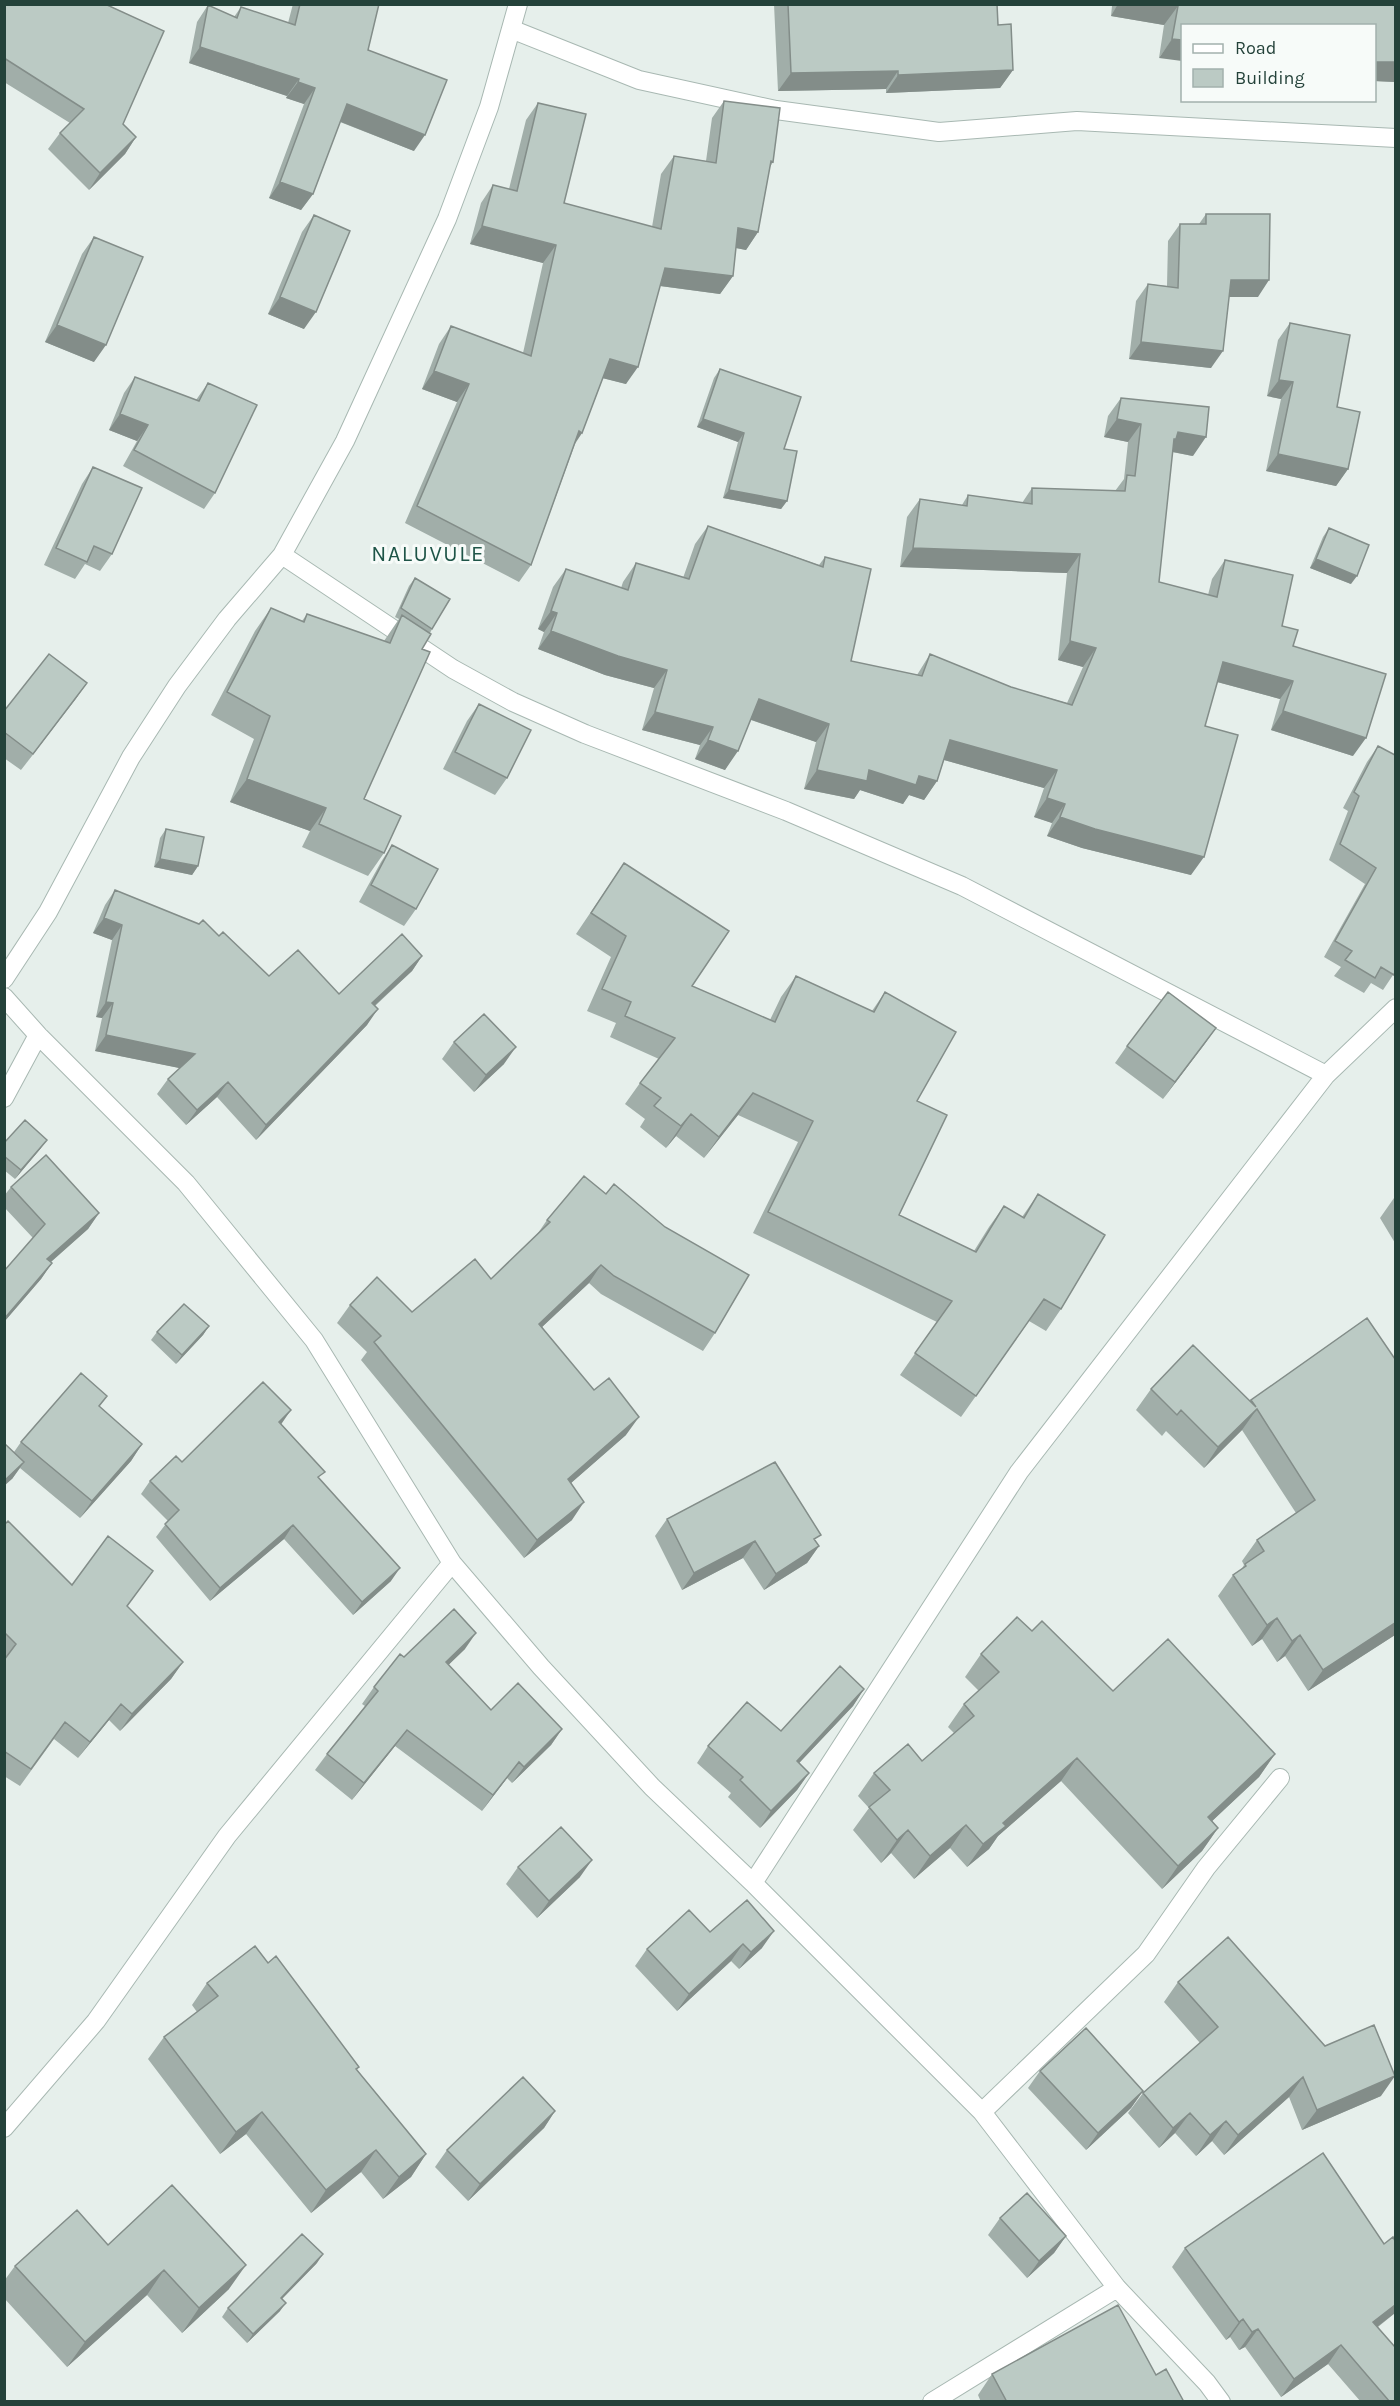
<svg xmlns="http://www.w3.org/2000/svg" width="1400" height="2406" font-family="Karla,sans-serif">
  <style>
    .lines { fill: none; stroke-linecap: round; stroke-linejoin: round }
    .minor-casing { stroke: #a8b8b2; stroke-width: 20 }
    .minor { stroke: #fff; stroke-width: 18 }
    .wall { fill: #a1aea9 }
    .shaded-wall { fill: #838d89 }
    .building { fill: #bbcac4; stroke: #838d89; stroke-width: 1.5 }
    .labels { text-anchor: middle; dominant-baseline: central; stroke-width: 6; stroke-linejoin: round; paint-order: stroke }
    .quarter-label { font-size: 22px; letter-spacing: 1.5px; fill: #1f5548; stroke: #f7fbf9 }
  </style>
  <rect width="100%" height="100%" fill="#e6efeb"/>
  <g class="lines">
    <defs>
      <path id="minor" d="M511 29 639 80 776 110 939 132 1077 121 1396 138
        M282 555 453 669 513 702 585 734 786 811 962 886 1326 1075
        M4 979 48 912 131 757 177 686 227 619 282 555 345 441 447 219 489 107 518 4
        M4 997 38 1035 186 1183 314 1340 452 1563 541 1667 652 1787 753 1883 982 2112 1117 2288 1207 2383 1221 2402
        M4 1098 38 1035
        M753 1883 1019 1472 1326 1075 1396 1008
        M982 2112 1146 1954 1206 1868 1280 1778
        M4 2128 96 2021 227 1836 452 1563
        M932 2402 1117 2288"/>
    </defs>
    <use href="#minor" class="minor-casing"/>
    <use href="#minor" class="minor"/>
  </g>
  <path class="wall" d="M4 4 136 137 125 154 89 190 48 149 60 133 70 123 4 82Z
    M293 4H379L368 50 414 151 340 122 313 194 301 210 269 198 304 104 286 98 287 96 189 63 197 22 208 5 234 17 241 7 288 23Z
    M774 4H997L998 25 1013 70 1000 88 886 93V89L778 91Z
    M1104 4H1395V82L1374 81 1182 26 1159 58 1164 25 1111 16 1112 6Z
    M724 101 773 162 770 167 758 232 746 250 736 248 733 276 720 294 660 286 626 384 603 378 582 433 575 444 531 565 519 582 405 523 457 402 422 389 439 344 451 326 523 353 543 263 470 244 481 203 493 185 509 189 526 120 538 103 564 203 652 227 661 174 674 156 706 161 712 118Z
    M1206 214 1258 297H1229L1211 368 1129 359 1136 301 1148 284 1167 286 1168 241 1180 224H1199Z
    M314 215 304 329 268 314 302 232Z
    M94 237V362L45 342 82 254Z
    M1290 323 1348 469 1336 486 1266 471 1281 399 1267 396 1278 340Z
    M720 369 787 501 781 509 723 498 738 442 697 427 714 378Z
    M135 377 196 400 208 383 215 493 204 509 123 466 137 441 109 430 124 393Z
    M1121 398 1193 456 1172 452 1159 582 1208 595 1212 579 1225 560 1282 626 1353 756 1271 730 1280 699 1217 682 1205 726 1191 875 1082 848 1047 836 1052 823 1034 817 1044 788 944 760 937 781 924 800 909 795 903 804 860 790 854 799 804 789 816 742 751 720 725 770 695 759 700 745 642 730 654 688 605 675 538 649 544 632 538 629 553 587 566 569 621 588 623 582 636 563 683 578 695 544 708 526 819 565 825 557 851 661 917 675 930 654 1011 687 1067 703 1083 667 1058 660 1067 573 900 567 907 517 920 499 962 505 968 495 1022 503 1032 488 1115 491 1124 479 1128 442 1104 437 1108 416Z
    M93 467 112 554 100 571 85 564 75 579 44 565 82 484Z
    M1329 528 1351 584 1310 568 1323 537Z
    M415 578 432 629 422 649 364 799 384 853 368 876 302 847 310 831 230 802 254 739 211 715 255 631 271 608 302 621 307 614 384 641 399 619 395 617 409 586Z
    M87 683 21 770 4 758V711Z
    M479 704 507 778 495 795 443 769 467 721Z
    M1378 746 1395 972 1383 990 1371 983 1364 993 1334 976 1341 967 1324 957 1365 884 1329 860 1348 811 1343 808 1367 762Z
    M166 829 198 866 192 875 154 867 160 838Z
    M392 845 416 909 404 926 359 902 381 862Z
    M624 863 692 986 770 1020 781 997 796 976 872 1011 885 992 917 1101 899 1215 974 1251 989 1227 1004 1206 1022 1217 1038 1194 1061 1309 1046 1331 1029 1321 961 1417 900 1375 937 1322 753 1233 798 1142 738 1115 704 1158 676 1136 666 1148 640 1127 645 1119 625 1104 640 1083 659 1059 610 1037 616 1023 587 1011 611 957 576 934Z
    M115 890 219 936 269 976 339 994 422 956 412 971 375 1006 367 1025 256 1140 217 1097 186 1125 157 1094 168 1079 180 1068 95 1051 102 1018 96 1017 112 940 93 933 105 905Z
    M1216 1028 1163 1099 1115 1063 1127 1046Z
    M454 1042 504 1064 474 1092 442 1059Z
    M4 1143 41 1148 15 1179 4 1170Z
    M11 1187 99 1213 88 1229 51 1262 52 1263 41 1279 4 1322V1271L33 1238 4 1207V1196Z
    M1395 1197V1243L1380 1218 1394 1198Z
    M547 1220 715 1333 703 1351 601 1294 589 1283 542 1327 626 1435 571 1483 572 1520 524 1558 361 1360 367 1352 337 1323 350 1305 412 1312 491 1279 536 1236Z
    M1367 1318 1395 1635 1308 1691 1285 1656 1277 1662 1262 1639 1252 1646 1218 1596 1233 1575 1241 1570 1244 1565 1242 1561 1257 1540 1296 1513 1242 1430 1204 1468 1166 1431 1162 1436 1136 1410 1151 1389 1250 1401Z
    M209 1326 203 1335 176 1364 151 1340 157 1332Z
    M100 1407 142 1444 131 1461 80 1518 20 1468 12 1479 14 1452 21 1442Z
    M282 1423 281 1425 320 1479 391 1581 353 1615 284 1539 210 1601 156 1537 168 1521 141 1494 150 1481 182 1462Z
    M667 1519 816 1542 819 1546 807 1563 764 1590 743 1558 682 1590 655 1536Z
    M4 1525 72 1585 153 1571 127 1606 183 1662 171 1679 120 1731 109 1720 78 1758 54 1739 20 1786 4 1776Z
    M1032 1631 1113 1691 1275 1754 1259 1777 1212 1821 1218 1828 1202 1851 1162 1889 1061 1781 998 1836 989 1849 967 1867 950 1848 914 1879 891 1853 881 1863 853 1830 869 1808 858 1796 874 1773 922 1761 954 1733 948 1727 964 1704 979 1691 965 1677 981 1654Z
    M465 1649 448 1665 491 1710 562 1729 551 1745 512 1783 507 1778 482 1811 395 1746 352 1800 315 1770 327 1754 365 1706 362 1704 374 1687 404 1657Z
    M864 1689 853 1706 799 1763 809 1773 797 1790 760 1828 728 1797 731 1793 697 1763 708 1746 781 1731Z
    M518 1867 580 1877 537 1918 506 1884Z
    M710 1932 762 1948 739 1969 731 1961 677 2011 635 1966 647 1949Z
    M268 1963 359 2067 357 2070 426 2154 411 2177 383 2199 361 2172 311 2213 246 2134 220 2154 148 2059 164 2037 197 2012 192 2005 207 1983Z
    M1178 1982 1325 2046 1381 2096 1302 2130 1289 2097 1224 2155 1212 2141 1196 2156 1175 2133 1159 2148 1128 2113 1143 2093 1200 2043 1164 2002Z
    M1040 2071 1143 2091 1131 2108 1086 2150 1028 2088Z
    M555 2111 544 2128 468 2201 435 2167 447 2150Z
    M1000 2218 1066 2236 1054 2253 1027 2278 988 2235Z
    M1395 2241V2313L1378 2327 1395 2402H1361L1328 2364 1281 2397 1245 2347 1239 2350 1230 2337 1226 2340 1172 2267 1185 2248 1384 2244Z
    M108 2245 229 2289 182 2333 147 2295 67 2367 4 2298V2281L15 2266Z
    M317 2263 282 2299 280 2311 247 2343 222 2317 228 2308Z
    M992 2374 1156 2375 1184 2402H981L978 2395Z"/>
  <path class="shaded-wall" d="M1118 4H1168L1178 6 1164 25 1111 16Z
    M1172 39 1182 40V61L1159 58Z
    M200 47 299 79 287 96 189 63Z
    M1374 62H1395V82L1374 81Z
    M1013 70 1000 88 886 93 898 75Z
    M898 71 886 89 778 91 791 73Z
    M298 82 315 88 304 104 286 98Z
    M347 104 425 135 414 151 336 120Z
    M136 137 125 154 89 190 100 173Z
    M280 182 313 194 301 210 269 198Z
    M482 226 556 245 543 263 470 244Z
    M738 228 758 232 746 250 726 246Z
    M665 268 733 276 720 294 653 285Z
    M1231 280H1269L1258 297H1220Z
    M280 297 316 312 304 329 268 314Z
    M57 325 106 345 94 362 45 342Z
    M1141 342 1223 351 1211 368 1129 359Z
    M610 359 638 367 626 384 598 377Z
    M434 371 469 384 457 402 422 389Z
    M1279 380 1293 382 1281 399 1267 396Z
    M120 414 148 425 137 441 109 430Z
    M703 419 744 433 738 442 697 427Z
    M1117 419 1141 424 1128 442 1104 437Z
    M579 431 582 433 570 450Z
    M1178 432 1206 437 1193 456 1168 451Z
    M1278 454 1348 469 1336 486 1266 471Z
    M729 490 787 501 781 509 723 498Z
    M913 548 1080 554 1067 573 900 567Z
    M1316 559 1357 576 1351 584 1310 568Z
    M551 611 557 613 544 632 538 629Z
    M551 631 667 670 654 688 605 675 538 649Z
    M1070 641 1096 648 1083 667 1058 660Z
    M1223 662 1293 681 1280 699 1210 680Z
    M87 683 75 700 21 770 33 754Z
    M759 699 829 724 816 742 746 718Z
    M1283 711 1366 738 1353 756 1271 730Z
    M655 712 713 727 700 745 642 730Z
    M708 740 738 751 725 770 695 759Z
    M950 740 1057 770 1044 788 937 758Z
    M817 770H869L919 776 937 781 924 800 909 795 903 804 860 790 854 799 804 789Z
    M247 779 326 808 310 831 230 802Z
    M1047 798 1065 804 1052 823 1034 817Z
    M1060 817 1204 857 1191 875 1082 848 1047 836Z
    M160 859 198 866 192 875 154 867Z
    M104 918 122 925 112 940 93 933Z
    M422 956 412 971 361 1018 372 1003Z
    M106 1002 113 1003 102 1018 96 1017Z
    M378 1009 367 1025 256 1140 266 1125Z
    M1216 1028 1204 1045 1163 1099 1175 1082Z
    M106 1035 195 1054 184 1069 95 1051Z
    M516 1047 504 1064 474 1092 486 1075Z
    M228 1082 217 1097 186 1125 197 1110Z
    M753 1093 738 1115 704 1158 719 1137Z
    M691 1114 676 1136 666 1148 681 1126Z
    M47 1140 41 1148 15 1179 21 1170Z
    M99 1213 88 1229 36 1275 47 1259Z
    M52 1263 41 1279 4 1322V1319Z
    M601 1265 589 1283 526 1342 539 1324Z
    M209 1326 203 1335 176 1364 182 1355Z
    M1257 1409 1242 1430 1204 1468 1218 1447Z
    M291 1410 282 1423 269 1436 279 1422Z
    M639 1417 626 1435 555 1497 568 1479Z
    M142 1444 131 1461 80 1518 92 1501Z
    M24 1462 12 1479 4 1486V1481Z
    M584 1502 572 1520 524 1558 537 1540Z
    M293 1525 284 1539 210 1601 220 1588Z
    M755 1541 743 1558 682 1590 694 1573Z
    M819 1546 807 1563 764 1590 776 1574Z
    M400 1568 391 1581 353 1615 362 1602Z
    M1277 1618 1262 1639 1252 1646 1267 1625Z
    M1395 1623V1635L1308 1691 1323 1670Z
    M476 1633 465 1649 434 1679 446 1662Z
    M1300 1635 1285 1656 1277 1662 1292 1641Z
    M183 1662 171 1679 120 1731 132 1714Z
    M864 1689 853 1706 785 1778 797 1761Z
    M121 1704 109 1720 78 1758 90 1742Z
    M562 1729 551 1745 512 1783 524 1767Z
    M407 1730 395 1746 352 1800 364 1783Z
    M1275 1754 1259 1777 1192 1840 1208 1817Z
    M1077 1758 1061 1781 998 1836 989 1849 967 1867 983 1844 1003 1823Z
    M519 1762 507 1778 482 1811 493 1795Z
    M809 1773 797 1790 760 1828 771 1811Z
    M966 1825 950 1848 914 1879 930 1856Z
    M1218 1828 1202 1851 1162 1889 1178 1866Z
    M908 1830 891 1853 881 1863 897 1840Z
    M592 1860 580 1877 537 1918 549 1901Z
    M774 1931 762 1948 739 1969 751 1952Z
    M743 1944 731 1961 677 2011 689 1994Z
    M1395 2076 1381 2096 1302 2130 1317 2110Z
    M1303 2077 1289 2097 1224 2155 1238 2135Z
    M1143 2091 1131 2108 1086 2150 1098 2133Z
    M555 2111 544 2128 468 2201 480 2184Z
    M262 2112 246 2134 220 2154 236 2132Z
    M1190 2113 1175 2133 1159 2148 1173 2128Z
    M1226 2121 1212 2141 1196 2156 1210 2135Z
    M376 2150 361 2172 311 2213 326 2190Z
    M426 2154 411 2177 383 2199 399 2177Z
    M1066 2236 1054 2253 1027 2278 1039 2261Z
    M323 2254 317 2263 275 2306 281 2298Z
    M246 2265 229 2289 182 2333 199 2308Z
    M164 2270 147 2295 67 2367 85 2342Z
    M286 2303 280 2311 247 2343 253 2334Z
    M1395 2305V2313L1360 2340 1373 2322Z
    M1243 2319 1230 2337 1226 2340 1239 2322Z
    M1258 2329 1245 2347 1239 2350 1252 2332Z
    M1341 2345 1328 2364 1281 2397 1294 2379Z"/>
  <path class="building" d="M4 4H105L164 31 123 124 136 137 100 173 60 133 84 109 4 58Z
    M300 4H379L368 50 447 80 425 135 347 104 313 194 280 182 315 88 298 82 299 79 200 47 208 5 237 18 241 7 295 25Z
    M788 4H997L998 25 1011 24 1013 70 898 75V71L791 73Z
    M1168 4H1395V62H1374V26H1182V40L1172 39 1178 6Z
    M724 101 780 108 773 162 771 161 758 232 738 228 733 276 665 268 638 367 610 359 582 433 579 431 531 565 417 506 469 384 434 371 451 326 531 356 556 245 482 226 493 185 517 191 538 103 586 114 564 203 661 229 674 156 716 163Z
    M1206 214H1270L1269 280H1231L1223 351 1141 342 1148 284 1178 288 1180 224H1206Z
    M314 215 350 231 316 312 280 297Z
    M94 237 143 257 106 345 57 325Z
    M1290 323 1350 335 1337 407 1360 412 1348 469 1278 454 1293 382 1279 380Z
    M720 369 801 397 784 449 797 451 787 501 729 490 744 433 703 419Z
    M135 377 199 401 208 383 257 405 215 493 134 450 148 425 120 414Z
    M1121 398 1209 407 1206 437 1178 432 1176 439H1174L1159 582 1217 597 1225 560 1293 575 1282 626 1298 630 1293 646 1386 674 1366 738 1283 711 1293 681 1223 662 1205 726 1238 735 1204 857 1095 829 1060 817 1065 804 1047 798 1057 770 950 740 937 781 919 776 916 785 869 770 867 781 817 770 829 724 759 699 738 751 708 740 713 727 655 712 667 670 618 656 551 631 557 613 551 611 566 569 628 590 636 563 689 579 708 526 823 567 825 557 871 569 851 661 922 676 930 654 1011 687 1072 705 1096 648 1070 641 1080 554 913 548 920 499 967 506 968 495 1032 504V488L1125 491 1127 475 1135 476 1141 424 1117 419Z
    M93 467 142 488 112 554 94 546 87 562 56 548Z
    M1329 528 1369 545 1357 576 1316 559Z
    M415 578 450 599 432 629 401 608Z
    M271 608 304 622 307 614 390 643 402 615 431 634 422 649 430 652 364 799 401 816 384 853 319 824 326 808 247 779 270 716 227 692Z
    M49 654 87 683 33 754 4 732V711Z
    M479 704 531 730 507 778 455 752Z
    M1378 746 1395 755V972L1394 975 1381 967 1375 978 1345 960 1352 951 1335 941 1376 868 1340 844 1359 796 1354 792Z
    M166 829 204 837 198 866 160 859Z
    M392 845 438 869 416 909 371 885Z
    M624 863 729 931 692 986 775 1022 796 976 874 1012 885 992 956 1032 917 1101 947 1115 899 1215 976 1252 1004 1206 1024 1218 1038 1194 1105 1235 1061 1309 1044 1299 976 1396 915 1353 952 1301 768 1212 813 1121 753 1093 719 1137 691 1114 681 1126 654 1106 661 1098 640 1083 675 1038 625 1016 631 1002 602 989 626 936 591 913Z
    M115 890 199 924 203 920 219 936 223 932 269 976 298 950 339 994 402 934 422 956 372 1003 378 1009 266 1125 228 1082 197 1110 168 1079 195 1054 106 1035 113 1003 106 1002 122 925 104 918Z
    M1168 992 1216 1028 1175 1082 1127 1046Z
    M484 1014 516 1047 486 1075 454 1042Z
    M25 1120 47 1140 21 1170 4 1156V1143Z
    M46 1155 99 1213 47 1259 52 1263 4 1319V1271L45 1224 11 1187Z
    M584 1176 606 1194 614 1184 665 1227 749 1275 715 1333 614 1276 601 1265 539 1324 594 1390 609 1378 639 1417 568 1479 584 1502 537 1540 374 1342 381 1336 350 1305 377 1277 412 1312 475 1259 491 1279 550 1222 547 1220Z
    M184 1304 209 1326 182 1355 157 1332Z
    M1367 1318 1395 1359V1623L1323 1670 1300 1635 1292 1641 1277 1618 1267 1625 1233 1575 1246 1566 1245 1564 1264 1551 1257 1540 1315 1500 1257 1409 1218 1447 1181 1410 1177 1415 1151 1389 1193 1345 1256 1407 1251 1400Z
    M81 1373 107 1396 99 1406 142 1444 92 1501 21 1442Z
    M263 1382 291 1410 279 1422 325 1472 318 1477 400 1568 362 1602 293 1525 220 1588 165 1524 179 1510 150 1481 176 1456 182 1462Z
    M4 1443 24 1462 4 1481Z
    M775 1462 821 1535 814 1539 819 1546 776 1574 755 1541 694 1573 667 1519Z
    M8 1521 72 1585 108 1536 153 1571 127 1606 183 1662 132 1714 121 1704 90 1742 65 1722 31 1769 4 1751V1660L16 1644 4 1632V1525Z
    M454 1609 476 1633 446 1662 491 1710 518 1683 562 1729 524 1767 519 1762 493 1795 407 1730 364 1783 327 1754 378 1691 374 1687 400 1654 404 1657Z
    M1017 1617 1032 1631 1042 1621 1113 1691 1168 1639 1275 1754 1208 1817 1218 1828 1178 1866 1077 1758 1003 1823 1006 1826 983 1844 966 1825 930 1856 908 1830 897 1840 869 1807 890 1790 874 1773 908 1744 922 1761 974 1716 964 1704 999 1672 981 1654Z
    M840 1666 864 1689 797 1761 809 1773 771 1811 740 1780 743 1777 708 1746 747 1702 781 1731Z
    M561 1827 592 1860 549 1901 518 1867Z
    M747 1900 774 1931 751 1952 743 1944 689 1994 647 1949 689 1910 710 1932Z
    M1228 1937 1325 2046 1374 2025 1395 2076 1317 2110 1303 2077 1238 2135 1226 2121 1210 2135 1190 2113 1173 2128 1143 2093 1218 2027 1178 1982Z
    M255 1946 268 1963 276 1956 359 2067 356 2069 426 2154 399 2177 376 2150 326 2190 262 2112 236 2132 164 2037 218 1996 207 1983Z
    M1086 2028 1143 2091 1098 2133 1040 2071Z
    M523 2077 555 2111 480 2184 447 2150Z
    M1323 2153 1384 2244 1393 2237 1395 2241V2305L1373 2322 1395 2347V2402H1390L1341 2345 1294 2379 1258 2329 1252 2332 1243 2319 1239 2322 1185 2248Z
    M172 2185 246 2265 199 2308 164 2270 85 2342 15 2266 77 2210 108 2245Z
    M1027 2193 1066 2236 1039 2261 1000 2218Z
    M302 2234 323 2254 281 2298 286 2303 253 2334 228 2308Z
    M1118 2305 1156 2375 1166 2369 1184 2402H1007L992 2374Z"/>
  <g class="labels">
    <g class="quarter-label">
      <text x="428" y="554">NALUVULE</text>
    </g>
  </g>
  <rect width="1400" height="2406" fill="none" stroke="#24423a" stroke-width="12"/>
  <rect x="1181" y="24" width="195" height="78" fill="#f7fbf9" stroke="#a3b1ad" stroke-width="1.5"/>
  <rect x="1193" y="44" width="30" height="9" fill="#ffffff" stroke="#a3b1ad" stroke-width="1.5"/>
  <text x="1235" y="54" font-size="18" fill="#24423a">Road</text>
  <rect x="1193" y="69" width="30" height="18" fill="#bbcac4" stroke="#a3b1ad" stroke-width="1.5"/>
  <text x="1235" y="84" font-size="18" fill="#24423a">Building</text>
</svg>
